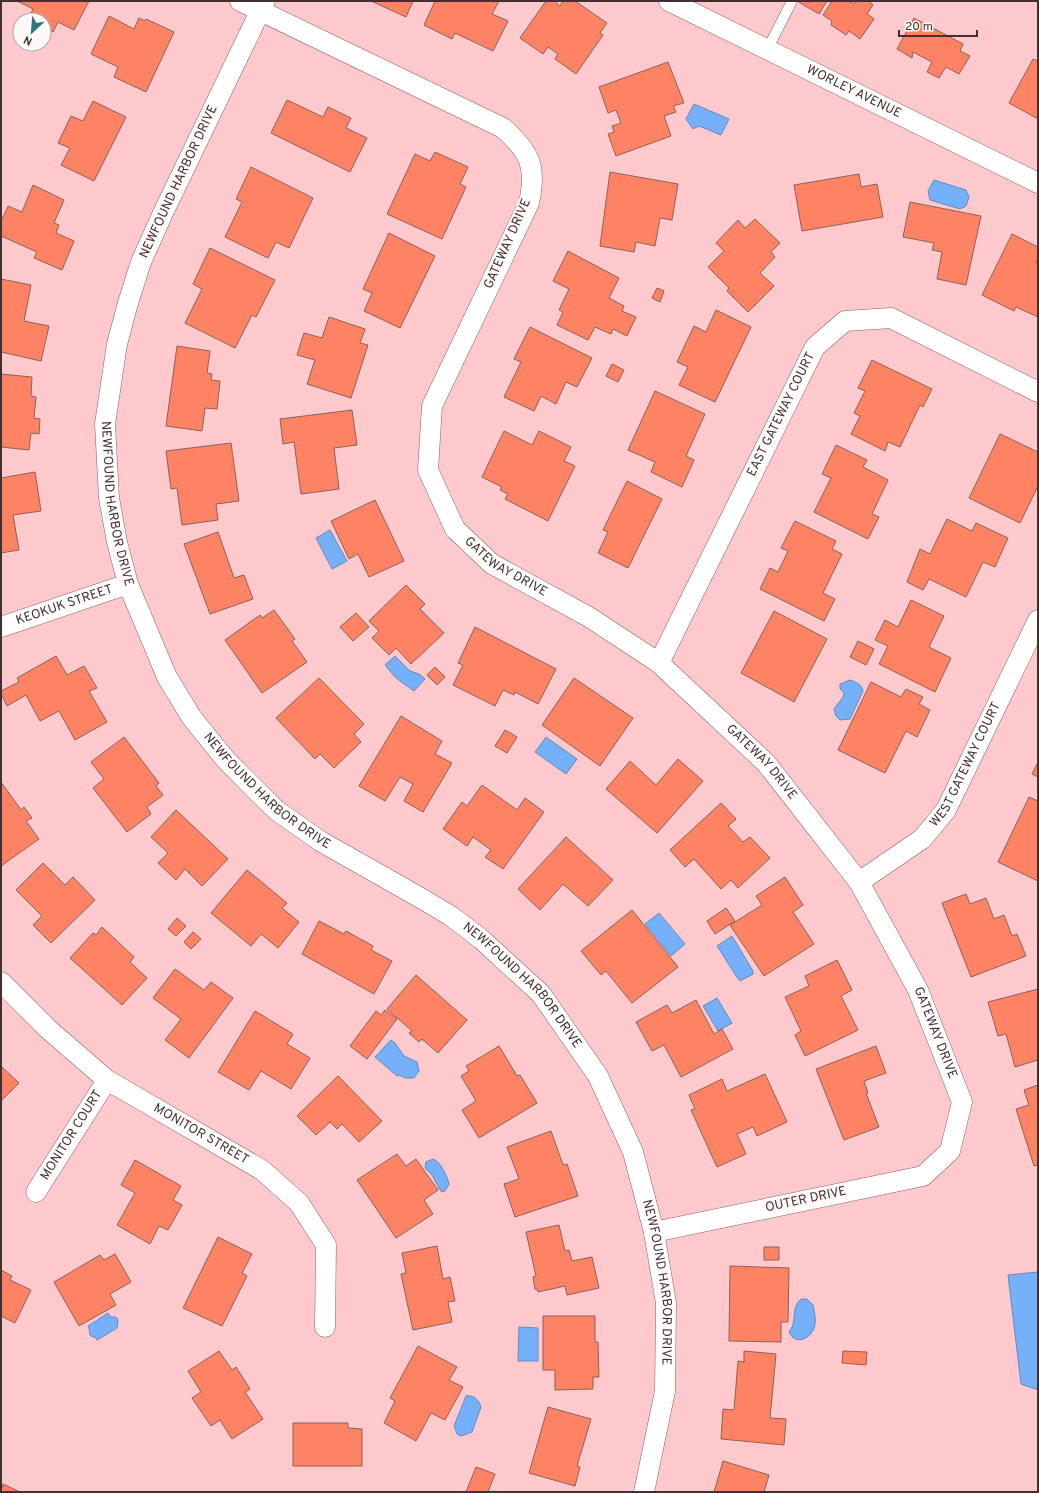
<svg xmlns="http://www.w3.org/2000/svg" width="1039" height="1493" font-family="Overpass,sans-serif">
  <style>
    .water { fill: #75b0fb; stroke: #6689be }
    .building { fill: #fe8365; stroke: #8d6156 }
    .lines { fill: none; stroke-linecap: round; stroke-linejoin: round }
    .service-casing { stroke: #8d5f62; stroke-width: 11 }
    .minor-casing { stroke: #8d5f62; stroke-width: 21 }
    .service { stroke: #fff; stroke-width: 10 }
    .minor { stroke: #fff; stroke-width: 20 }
    .labels { text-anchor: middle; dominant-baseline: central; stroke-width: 4; stroke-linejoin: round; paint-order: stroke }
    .street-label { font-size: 13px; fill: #432f30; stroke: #fef8f8 }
  </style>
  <rect width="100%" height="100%" fill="#fec9cc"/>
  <path class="water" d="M694 104 729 119 721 135 699 126 693 129 686 119Z
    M934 180 966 190 969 197 966 206 960 209 930 200 928 191Z
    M330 530 347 561 332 569 316 538Z
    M395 656 410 671 419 674 425 679 414 691 396 678 385 665Z
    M850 680C856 682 862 684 863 691L850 719 840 720 836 716 834 709 843 697 844 693 840 689V684Z
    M546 737 577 759 566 774 535 752Z
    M659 913 685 944 671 956 645 924Z
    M732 936 753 971V974L740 981 738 979 717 946Z
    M717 998 732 1023 718 1031 703 1006Z
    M391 1040 395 1043 404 1056 417 1062 419 1071 414 1078H405L399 1075 397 1076 375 1057Z
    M433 1159C441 1162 447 1176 449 1184L445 1191 442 1192 440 1190 432 1175 425 1168 426 1162Z
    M1038 1272V1390L1021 1384 1008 1275Z
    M801 1299H807L813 1305C814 1311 816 1318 815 1324 813 1338 796 1347 789 1332 798 1322 790 1308 801 1299Z
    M108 1313 111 1317H116L118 1320 117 1328 97 1340 95 1337C87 1337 91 1331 88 1326Z
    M519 1327 538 1328V1361H518Z
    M466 1396C474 1395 479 1400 481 1407L472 1432 461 1436 457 1434 454 1426Z"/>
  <path class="building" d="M17 1H89L74 30 58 22 53 32 44 27V20L28 19 33 9Z
    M371 1H413L406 17Z
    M435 1H499L492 14 508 21 493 51 455 33 452 39 424 25Z
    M546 1H554L560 6 563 1H575L607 23 600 33 603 35 576 74 555 59 558 54 548 47 543 54 520 38Z
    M797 1H827L819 14Z
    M832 1H849L854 4 856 1H868L873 5 867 14 874 19 860 39 849 31 846 35 831 25 832 21 823 15Z
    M109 16 134 29 139 18 145 21 146 19 174 32 146 92 114 77 118 67 91 54Z
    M914 18 963 44 960 51 970 56 959 74 946 67 939 78 927 72 932 62 913 52 912 58 897 49Z
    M1033 59 1038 61V119L1009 103Z
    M668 62 684 103 673 106 676 112 664 116 671 136 616 156 608 134 614 132 612 126 621 123 616 110 608 113 599 87Z
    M287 100 323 117 328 107 351 118 346 128 367 138 350 172 271 133Z
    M93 101 126 117 94 181 61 165 70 148 58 143 71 116 83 121Z
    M435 152 468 167 460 184 466 187 442 239 387 214 415 154 430 161Z
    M251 167 313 198 289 248 276 242 268 258 225 237 242 202 236 199Z
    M610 172 678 184 672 220 660 218 655 246 636 242 634 252 600 246Z
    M859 174 861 187 877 184 883 217 802 231 794 185Z
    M33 185 64 200 54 223 59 225 56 233 74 241 62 270 34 258 37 252 1 236V222L8 206 22 212Z
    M910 202 981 216 966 285 937 279 942 252 932 250 934 243 903 237Z
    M755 219 780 243 771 252 775 257 760 273 774 286 748 312 727 291 729 288 708 267 724 251 716 243 738 220 745 228Z
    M389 233 435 256 400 328 364 311 372 293 363 289Z
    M1012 234 1038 247V258L1036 263H1038V317L1016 307 1014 311 982 295Z
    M210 248 275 280 256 317 252 315 235 348 185 323 202 289 193 284Z
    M568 251 619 278 609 298 624 306 622 311 636 317 627 336 613 329 611 334 595 327 588 340 557 325 563 312 559 310 569 289 553 281Z
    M1 279 31 285 24 321 49 326 41 361 1 352Z
    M657 288 664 291 660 302 652 298Z
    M716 310 751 327 715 402 679 385 688 367 677 362 694 326 706 332Z
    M329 317 365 329 360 343 368 345 351 398 307 384 315 360 297 355 304 333 322 338Z
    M530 327 592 358 577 387 566 382 556 404 541 396 534 411 504 397 521 362 514 359Z
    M177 346 210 351 207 373 212 374 211 380 220 381 217 409 205 408 202 431 166 426Z
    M872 360 932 389 923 407 920 405 900 447 888 442 885 451 851 434 860 416 854 413 865 391 858 388Z
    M612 364 624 370 618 382 606 376Z
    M1 374 32 377 31 396 36 397 34 418 40 419 39 434 31 433 29 450 1 447Z
    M655 391 705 414 686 456 694 460 682 487 651 472 655 462 628 450Z
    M352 410 357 445 334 448 339 489 301 494 294 442 283 444 280 419Z
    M504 431 532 445 539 431 571 447 564 461 575 466 548 521 505 499 508 494 500 490 502 487 482 477Z
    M1000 434 1038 452V486L1020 523 969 498Z
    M231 443 239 501 216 504 218 520 182 525 177 488 171 489 166 451Z
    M836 445 867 460 863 467 888 480 872 514 879 517 868 539 814 512 831 478 822 474Z
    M35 472 41 511 13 515 19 550 1 553V478Z
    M627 481 662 499 628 568 598 553 608 532 603 530Z
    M375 500 404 561 369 577 358 554 349 559 331 521Z
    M947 519 972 531 976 523 1008 538 995 567 983 562 966 597 929 579 923 590 907 582 920 549 930 554Z
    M795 521 836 541 832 549 842 554 823 593 835 599 824 621 760 589 770 568 778 572 788 551 781 548Z
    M218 532 234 578 244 575 253 599 210 614 184 544Z
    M406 585 425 604 420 609 444 633 411 664 396 648 389 655 372 638 379 631 369 621Z
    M911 600 944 616 929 647 951 658 935 692 879 664 888 646 875 640 885 620 898 627Z
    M274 610 295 639 292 641 307 662 262 693 225 640 260 615 262 618Z
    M774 611 827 639 794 702 741 673Z
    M356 613 369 627 353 641 340 627Z
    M475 627 556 669 538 704 515 692 514 695 503 690 495 706 453 685 463 665 458 663Z
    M858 641 874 649 866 665 850 657Z
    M56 656 67 675 84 666 97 688 89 691 107 722 75 740 59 711 40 721 26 695 7 706 1 694V691L19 682 17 678Z
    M435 667 445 677 437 685 427 675Z
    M319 678 364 724 354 734 361 742 334 768 320 754 315 759 276 718Z
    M574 678 633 718 600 766 542 725Z
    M871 682 901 697 906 689 923 697 919 704 930 710 917 737 906 731 885 773 838 750Z
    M401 716 442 741 435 754 452 763 423 812 404 801 413 784 400 777 385 801 359 786Z
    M505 730 517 737 507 753 495 746Z
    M124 737 159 783 156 786 163 795 147 807 151 814 127 832 93 788 104 779 91 762Z
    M678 759 703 781 657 833 606 789 630 761 656 785Z
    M1038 762V777L1032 774Z
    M1 782 21 810 24 807 32 818 26 821 39 839 1 866Z
    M482 785 517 810 525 798 544 812 503 869 485 857 491 850 473 837 467 846 443 829 462 802 467 806Z
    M1029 797 1038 801V881L998 862Z
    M721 803 736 819 728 826 743 842 750 837 770 858 738 888 731 880 721 889 694 859 685 867 670 850Z
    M176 810 228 859 202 886 185 869 176 880 158 863 168 853 151 837Z
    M566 837 613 880 588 906 563 884 540 910 518 889Z
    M43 863 65 885 73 877 95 900 51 943 33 925 42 916 16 890Z
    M247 870 287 903 282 908 299 922 278 948 261 934 251 946 211 913Z
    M785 877 803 905 793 912 814 944 764 976 730 925 762 905 756 896Z
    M966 894 970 904 986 898 994 919 1004 915 1012 936 1017 934 1026 956 971 977 942 903Z
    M726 908 735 921 715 934 707 921Z
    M632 910 678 967 632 1003 606 971 601 975 581 951Z
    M177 918 186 926 176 936 168 929Z
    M319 921 344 934 346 931 373 946 371 950 392 961 374 994 302 954Z
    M102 927 134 957 130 962 147 978 122 1005 70 958 93 933 96 935Z
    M193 932 201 939 191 949 184 942Z
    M837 960 852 990 841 996 858 1030 805 1056 795 1035 801 1031 785 997 809 986 805 976Z
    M175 969 204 990 211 982 233 998 189 1058 165 1040 181 1019 153 998Z
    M416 975 467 1020 438 1053 422 1039 419 1042 409 1033 412 1031 387 1009Z
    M1038 989V1060L1015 1067 1006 1034 998 1036 988 1002Z
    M696 1000 714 1034 722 1029 733 1049 681 1077 664 1045 652 1051 636 1022 667 1005 672 1013Z
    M385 1010 397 1019 367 1059 350 1046 376 1011 381 1015Z
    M255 1011 293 1034 287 1044 310 1058 291 1089 261 1071 249 1090 218 1072Z
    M499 1046 517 1076 520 1075 537 1103 479 1138 462 1110 476 1101 461 1076 469 1071 466 1066Z
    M876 1046 886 1073 864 1081 868 1093H866L879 1127 844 1140 816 1069Z
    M1 1066 19 1083 1 1101Z
    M765 1074 787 1122 757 1136 753 1127 737 1134 746 1154 717 1167 691 1110 695 1109 689 1095 722 1079 727 1091Z
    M338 1076 382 1121 359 1142 342 1124 337 1129 330 1122 316 1135 297 1116Z
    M1038 1085V1165L1034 1166 1016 1109 1029 1105 1024 1090Z
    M551 1131 563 1165 567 1164 578 1196 515 1217 504 1184 519 1179 507 1147Z
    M397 1154 406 1166 416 1159 438 1190 424 1200 433 1214 396 1238 357 1180Z
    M135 1160 181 1186 173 1200 182 1205 168 1230 159 1226 150 1244 117 1225 135 1193 121 1185Z
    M559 1225 565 1251 569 1250 572 1261 592 1257 599 1288 567 1295 565 1286 538 1292 537 1289H535L533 1277 536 1276 526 1232Z
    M218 1237 252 1254 242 1273 247 1276 222 1326 183 1308Z
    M437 1246 443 1279 450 1277 455 1301 448 1302 452 1322 413 1330 401 1274 406 1273 402 1253Z
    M764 1247H779V1260H764Z
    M115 1254 131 1282 110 1294 116 1305 79 1326 54 1282 100 1255 104 1260Z
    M730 1266 789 1268 788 1322H781V1342L729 1341Z
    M1 1270 12 1276 10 1280 31 1290 15 1323 1 1316Z
    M543 1316H595V1342H598L599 1377H593V1389L555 1390V1370H543Z
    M418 1346 457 1367 449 1380 463 1387 445 1420 431 1413 416 1441 384 1423 395 1401 390 1398Z
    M219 1351 232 1370 236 1367 250 1389 245 1392 263 1419 232 1439 220 1420 211 1426 192 1398 201 1392 188 1371Z
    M744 1351 776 1354 770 1418 786 1419 784 1445 721 1439 723 1409 734 1410 738 1361 744 1362Z
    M843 1351 867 1352 866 1365 842 1363Z
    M548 1407 591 1419 577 1466 580 1467 575 1486 529 1473Z
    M293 1423H348V1428L362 1429V1466H293Z
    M723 1461 769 1475 764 1492H714Z
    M476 1467 495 1474 488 1492H466Z
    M3 1484 20 1492H1Z"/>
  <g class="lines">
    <defs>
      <path id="service" d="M767 50 792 1"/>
      <g id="minor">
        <path id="s1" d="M240 1 503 128C530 152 537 167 529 203L432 406 428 470 455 529 492 564 589 617 659 663 766 763 859 882 918 990 962 1102 950 1151 923 1176 654 1232"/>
        <path id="s2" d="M265 1 163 213 141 262 128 303 117 344 105 424 109 498 117 542 128 584 167 677 192 718 226 760 276 810 320 841 419 897 451 916 481 939 541 994 598 1076 633 1152 654 1232 666 1303 665 1391 644 1492"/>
        <path id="s3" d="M669 1 1038 183"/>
        <path id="s4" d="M1 627 128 584"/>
        <path id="s5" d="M659 663 815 347 845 321 891 318 1038 392"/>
        <path id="s6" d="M859 882 922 839 946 810 1038 620"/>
        <path id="s7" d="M1 982 48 1029 107 1080 262 1170 299 1203 326 1245 325 1327"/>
        <path id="s8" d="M36 1192 107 1080"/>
      </g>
    </defs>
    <use href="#service" class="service-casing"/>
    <use href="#minor" class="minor-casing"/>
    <use href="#service" class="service"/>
    <use href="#minor" class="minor"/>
  </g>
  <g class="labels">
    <g class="street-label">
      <text stroke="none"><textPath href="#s3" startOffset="206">WORLEY AVENUE</textPath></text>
      <text transform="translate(179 182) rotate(-65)">NEWFOUND HARBOR DRIVE</text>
      <text transform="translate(508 244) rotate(-66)">GATEWAY DRIVE</text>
      <text stroke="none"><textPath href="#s5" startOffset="277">EAST GATEWAY COURT</textPath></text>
      <text stroke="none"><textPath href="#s2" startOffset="536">NEWFOUND HARBOR DRIVE</textPath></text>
      <text stroke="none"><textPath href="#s1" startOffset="795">GATEWAY DRIVE</textPath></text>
      <text stroke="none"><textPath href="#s4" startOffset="67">KEOKUK STREET</textPath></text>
      <text stroke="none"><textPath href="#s1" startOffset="1119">GATEWAY DRIVE</textPath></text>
      <text stroke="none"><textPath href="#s6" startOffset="163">WEST GATEWAY COURT</textPath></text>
      <text stroke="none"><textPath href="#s2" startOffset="872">NEWFOUND HARBOR DRIVE</textPath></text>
      <text stroke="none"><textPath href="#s2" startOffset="1196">NEWFOUND HARBOR DRIVE</textPath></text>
      <text stroke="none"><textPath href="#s1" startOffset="1443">GATEWAY DRIVE</textPath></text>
      <text stroke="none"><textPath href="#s7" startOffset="253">MONITOR STREET</textPath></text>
      <text stroke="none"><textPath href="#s8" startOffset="67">MONITOR COURT</textPath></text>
      <text transform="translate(806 1200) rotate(-12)">OUTER DRIVE</text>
      <text stroke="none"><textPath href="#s2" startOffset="1532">NEWFOUND HARBOR DRIVE</textPath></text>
    </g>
  </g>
  <rect width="1039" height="1493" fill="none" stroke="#432f30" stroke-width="4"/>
  <g transform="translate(32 32) rotate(206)"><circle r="19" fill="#fef8f8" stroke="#b3a8a8"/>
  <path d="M0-3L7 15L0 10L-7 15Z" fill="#2e7877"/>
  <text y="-6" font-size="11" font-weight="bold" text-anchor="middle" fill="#432f30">N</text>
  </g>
  <path d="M899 30v6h78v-6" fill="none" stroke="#432f30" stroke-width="2"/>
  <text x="905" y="30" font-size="12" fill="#432f30" stroke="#fef8f8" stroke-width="3" paint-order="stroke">20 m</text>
</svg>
